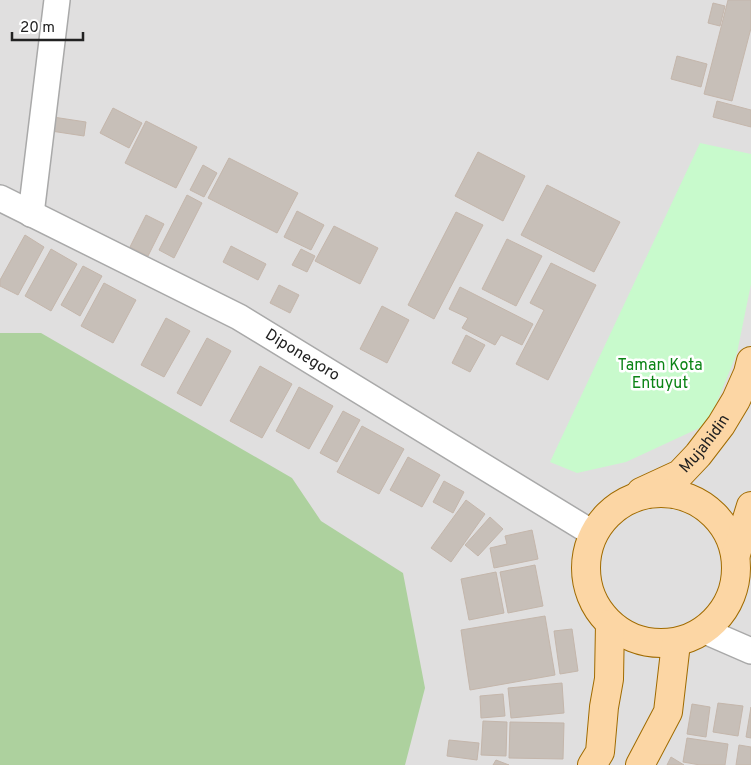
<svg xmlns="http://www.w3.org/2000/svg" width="751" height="765" font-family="Overpass,sans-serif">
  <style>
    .residential { fill: #e0dfdf }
    .forest { fill: #add19e }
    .park { fill: #c8facc }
    .building { fill: #c7bfb8; stroke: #c4b6ab }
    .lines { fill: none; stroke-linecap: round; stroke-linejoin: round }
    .minor-casing { stroke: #a9a9a9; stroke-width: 28 }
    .major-casing { stroke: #a06b00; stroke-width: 30 }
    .minor { stroke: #fff; stroke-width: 25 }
    .major { stroke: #fcd6a4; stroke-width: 28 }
    .labels { text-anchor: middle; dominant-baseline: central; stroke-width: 5; stroke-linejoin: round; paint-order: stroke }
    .street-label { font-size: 16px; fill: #222; stroke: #fff }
    .park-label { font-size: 16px; fill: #0c8416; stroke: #fff }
  </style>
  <rect width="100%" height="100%" fill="#f2efe9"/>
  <path class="residential" d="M0 0H751V765H0Z"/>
  <path class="forest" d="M0 333H41L292 478 321 521 403 573 425 688 405 765H0Z"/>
  <path class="park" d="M700 143 751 154V284L737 353 708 424 626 462 577 473 550 462Z"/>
  <path class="building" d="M728 0H751V28L732 101 704 94Z
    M713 3 725 6 720 26 708 23Z
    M677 56 707 64 701 87 671 79Z
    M717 101 751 110V127L713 117Z
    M113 108 142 123 129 148 100 133Z
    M53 117 86 122 84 136 51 131Z
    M146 121 197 147 176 188 125 163Z
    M478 152 525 176 503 221 455 196Z
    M229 158 298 193 277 233 208 198Z
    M203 165 217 173 204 197 190 190Z
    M547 185 620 222 594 272 521 235Z
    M187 195 202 203 174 258 159 250Z
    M297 211 324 225 311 250 284 237Z
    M456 212 483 225 434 319 408 305Z
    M146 215 164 224 148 256 130 247Z
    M334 226 378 248 360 284 315 261Z
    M25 235 44 247 18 295 0 286V280Z
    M507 239 542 256 516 306 482 289Z
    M231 246 266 264 258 280 223 262Z
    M51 249 77 264 51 311 25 296Z
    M301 249 315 256 307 272 292 265Z
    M551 263 596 285 548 380 516 364 544 310 530 303Z
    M83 266 102 276 80 316 61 305Z
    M104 283 136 300 113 343 81 326Z
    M279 285 299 295 290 313 270 303Z
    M460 287 533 324 522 345 501 335 495 345 462 328 468 318 449 309Z
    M382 306 409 320 387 363 360 349Z
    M166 318 190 331 164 377 141 365Z
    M466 335 485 345 470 372 452 363Z
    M207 338 231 351 201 406 177 393Z
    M260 366 292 384 262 438 230 421Z
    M299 387 333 406 309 449 276 431Z
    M343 411 360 420 337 462 320 453Z
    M362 426 404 449 379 494 337 472Z
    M408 457 440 475 422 507 390 490Z
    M444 481 464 492 453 513 433 502Z
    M466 500 485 514 451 562 431 548Z
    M490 517 503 529 478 556 465 545Z
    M532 530 538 559 494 568 490 548 507 544 505 536Z
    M535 565 543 606 508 613 500 572Z
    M496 572 504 613 469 620 461 579Z
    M545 616 555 675 470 690 461 630Z
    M572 629 578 671 560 674 554 631Z
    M562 683 564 713 511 718 508 688Z
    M503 694 505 716 481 718 480 696Z
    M718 703 743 706 738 736 713 732Z
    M692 704 710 707 706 737 687 734Z
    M751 707V738L746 737Z
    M483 721 507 722 506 756 481 755Z
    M510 722 564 723 563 759 509 758Z
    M687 738 728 744 725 765H700L683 762Z
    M449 740 479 743 477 760 447 756Z
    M739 745 751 747V765H736Z
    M671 757 684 765H667Z
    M496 760 509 765H493Z"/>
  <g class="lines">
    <defs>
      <g id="minor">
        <path id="s1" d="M0 198 239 317 594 534"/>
        <path d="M31 214 57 0"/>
        <path d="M705 631 751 651"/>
      </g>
      <g id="major">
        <path id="s2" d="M641 492 680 474 698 455 721 425 736 400 748 373 751 361"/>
        <circle cx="661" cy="568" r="75"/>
        <path d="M736 554 751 506"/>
        <path d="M592 765 600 752 604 707 609 679 610 624"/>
        <path d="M640 765 668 712 676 643"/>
      </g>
    </defs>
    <use href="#minor" class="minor-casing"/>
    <use href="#major" class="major-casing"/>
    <use href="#minor" class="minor"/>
    <use href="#major" class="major"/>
  </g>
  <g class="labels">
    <g class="street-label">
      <text stroke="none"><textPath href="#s1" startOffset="341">Diponegoro</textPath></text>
      <text stroke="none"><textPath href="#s2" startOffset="82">Mujahidin</textPath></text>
    </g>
    <g class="park-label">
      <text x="660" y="366">Taman Kota<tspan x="660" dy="18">Entuyut</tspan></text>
    </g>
  </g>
  <path d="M12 32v8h71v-8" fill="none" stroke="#222222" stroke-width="2.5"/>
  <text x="20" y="32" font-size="15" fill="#222222" stroke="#ffffff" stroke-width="4" paint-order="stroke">20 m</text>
</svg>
